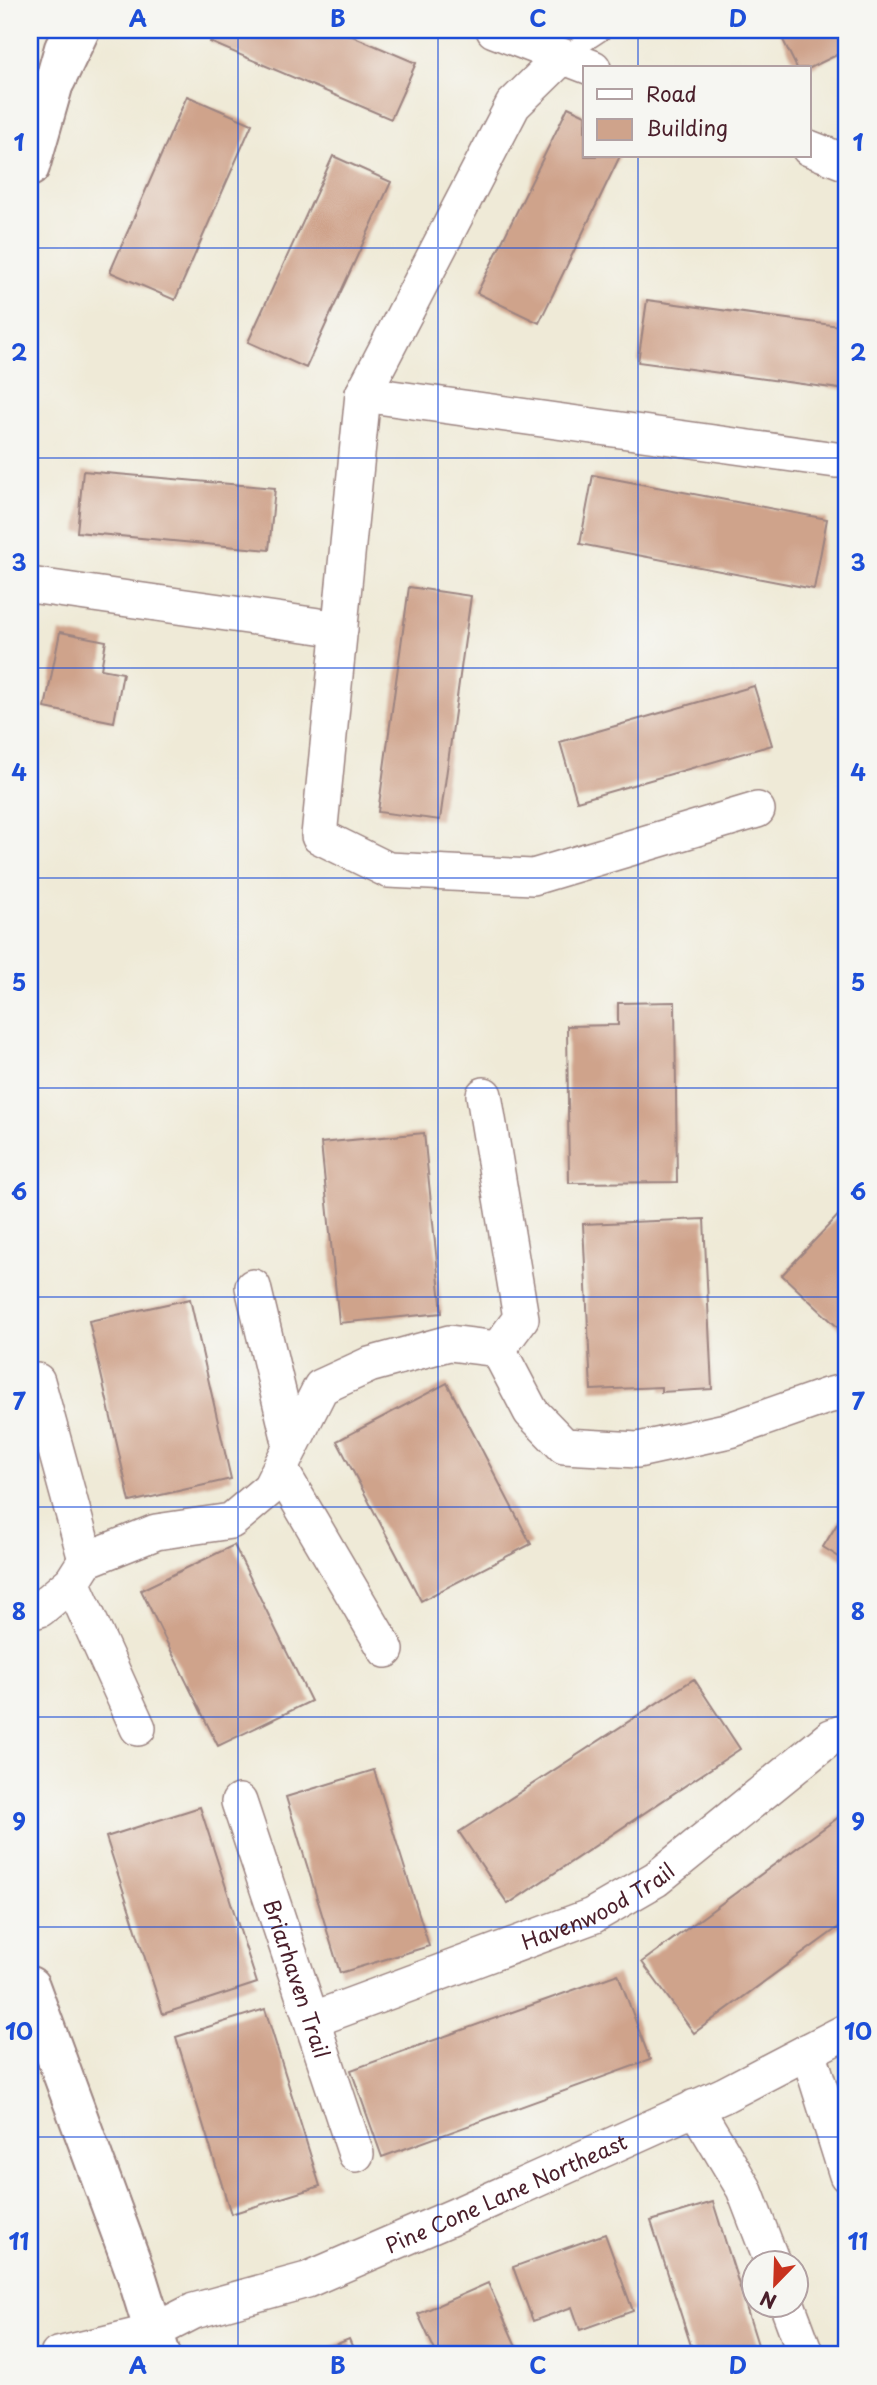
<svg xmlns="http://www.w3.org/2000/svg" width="877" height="2385" font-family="'Playpen Sans',sans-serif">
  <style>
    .building { fill: #cfa38b }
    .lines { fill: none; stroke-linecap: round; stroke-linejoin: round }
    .service-casing { stroke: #9c8481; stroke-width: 21 }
    .minor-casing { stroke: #9c8481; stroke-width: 38 }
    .tertiary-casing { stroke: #9c8481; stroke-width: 42 }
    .primary-casing { stroke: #9c8481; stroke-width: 42 }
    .service { stroke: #fff; stroke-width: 18 }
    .minor { stroke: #fff; stroke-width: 35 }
    .tertiary { stroke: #fff; stroke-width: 38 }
    .primary { stroke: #fff; stroke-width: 38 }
    .grid { fill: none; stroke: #1d4ed8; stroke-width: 2; stroke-opacity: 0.55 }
    .labels { text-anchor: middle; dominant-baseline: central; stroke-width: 6; stroke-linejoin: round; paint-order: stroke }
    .street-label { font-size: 21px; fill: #4a1f2b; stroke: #f6f6f2 }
    .neatline { fill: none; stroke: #1d4ed8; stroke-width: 2.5 }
    .grid-label { font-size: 23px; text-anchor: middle; font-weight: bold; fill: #1d4ed8 }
  </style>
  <rect width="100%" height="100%" fill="#f6f6f2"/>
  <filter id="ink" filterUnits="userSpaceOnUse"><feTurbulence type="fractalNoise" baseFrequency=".0143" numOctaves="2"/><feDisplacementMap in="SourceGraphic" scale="14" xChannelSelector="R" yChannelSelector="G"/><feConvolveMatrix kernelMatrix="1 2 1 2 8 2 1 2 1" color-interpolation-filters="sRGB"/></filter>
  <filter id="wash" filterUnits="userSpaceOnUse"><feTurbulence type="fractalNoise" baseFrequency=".00686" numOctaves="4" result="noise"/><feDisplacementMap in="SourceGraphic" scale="28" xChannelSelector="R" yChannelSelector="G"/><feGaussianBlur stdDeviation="1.57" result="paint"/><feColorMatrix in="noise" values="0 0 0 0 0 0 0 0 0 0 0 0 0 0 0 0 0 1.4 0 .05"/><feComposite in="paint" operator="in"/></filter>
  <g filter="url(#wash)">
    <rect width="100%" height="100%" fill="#efead7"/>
    <g id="blocks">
      <path class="building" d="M215 30H338L416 63 391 119 210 42Z
        M778 30H847V50L810 68H797Z
        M187 96 252 124 175 300 110 272Z
        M568 107 585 115V156H620L539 323 477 293Z
        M333 156 391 182 306 368 248 342Z
        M647 300 847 327V390L638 362Z
        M83 471 275 488 269 550 77 532Z
        M593 475 827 519 814 589 580 544Z
        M409 587 471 596 440 820 378 812Z
        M60 632 106 641 101 669 123 673 114 722 45 708Z
        M754 686 772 745 577 801 560 742Z
        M675 1002 677 1182 569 1183 567 1026 618 1025V1003Z
        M424 1133 442 1313 339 1323 321 1143Z
        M847 1206V1336L782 1275Z
        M704 1219 712 1389 661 1392V1387L591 1390 583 1224Z
        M190 1299 231 1479 130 1502 89 1321Z
        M447 1383 531 1544 421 1601 337 1441Z
        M847 1508V1562L823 1547Z
        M234 1545 311 1701 218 1746 141 1590Z
        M694 1679 740 1749 508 1904 459 1832Z
        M374 1770 429 1946 340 1973 286 1797Z
        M200 1807 257 1983 163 2014 106 1837Z
        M847 1811V1921L694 2033 642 1962Z
        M618 1974 650 2060 382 2157 351 2070Z
        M265 2009 320 2186 231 2214 176 2037Z
        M713 2202 759 2348 737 2355H694L651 2221Z
        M605 2234 633 2311 580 2330 572 2307 533 2321 513 2267Z
        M488 2283 520 2355H437L418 2314Z
        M349 2339 356 2355H311Z"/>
    </g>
  </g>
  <g filter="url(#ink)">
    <use href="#blocks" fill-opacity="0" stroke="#9c8481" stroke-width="2"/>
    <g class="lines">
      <defs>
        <path id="service" d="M562 57 603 30"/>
        <g id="minor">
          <path d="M494 30 593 68"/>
          <path d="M562 57 513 105 363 394 319 836 388 870 533 877 757 810"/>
          <path d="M809 148 847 163"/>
          <path d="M363 394 836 460"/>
          <path d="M30 585 340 629"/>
          <path d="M484 1095 521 1318 498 1349"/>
          <path d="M253 1287 291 1446"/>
          <path d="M37 1381 86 1560"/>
          <path d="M280 1469 386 1650"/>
          <path d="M72 1582 138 1728"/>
          <path d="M30 1612 40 1609 72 1582 86 1560 156 1532 231 1521 270 1488 321 1387 369 1365 449 1343 498 1349 531 1412 564 1446 638 1450 730 1430 827 1396 847 1391"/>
          <path id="s1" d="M239 1802 356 2154"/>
          <path id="s2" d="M312 2020 592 1916 656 1879 831 1737 847 1731"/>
          <path d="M808 2051 847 2175"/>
          <path d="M695 2107 744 2189 772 2262"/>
          <path d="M787 2304 806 2355"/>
          <path id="s3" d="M58 2355 153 2332 194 2311 307 2280 455 2216 724 2095 847 2031"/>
        </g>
        <path id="tertiary" d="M30 167 64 48
          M30 1986 136 2274 161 2355"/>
        <path id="primary" d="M56 80 80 30"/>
      </defs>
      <use href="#service" class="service-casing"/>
      <use href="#minor" class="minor-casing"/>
      <use href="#tertiary" class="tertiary-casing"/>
      <use href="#primary" class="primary-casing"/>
      <use href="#service" class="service"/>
      <use href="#minor" class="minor"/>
      <use href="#tertiary" class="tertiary"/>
      <use href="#primary" class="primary"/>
    </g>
  </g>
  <path class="grid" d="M238 30V2355M438 30V2355M638 30V68M638 156V2355M30 248H847M30 458H847M30 668H847M30 878H847M30 1088H847M30 1297H847M30 1507H847M30 1717H847M30 1927H847M30 2137H847"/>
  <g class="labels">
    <g class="street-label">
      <text stroke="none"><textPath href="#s2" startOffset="308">Havenwood Trail</textPath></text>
      <text stroke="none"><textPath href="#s1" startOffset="186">Briarhaven Trail</textPath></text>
      <text stroke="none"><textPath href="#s3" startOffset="478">Pine Cone Lane Northeast</textPath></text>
    </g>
  </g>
  <rect width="877" height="2385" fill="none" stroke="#f6f6f2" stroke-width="77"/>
  <rect x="583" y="66" width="228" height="91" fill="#f6f6f2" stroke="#b1a0a2" stroke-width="2"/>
  <rect x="597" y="89" width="35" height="10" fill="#ffffff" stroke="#b1a0a2" stroke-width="2"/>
  <text x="646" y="102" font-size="21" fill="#4a1f2b">Road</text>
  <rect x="597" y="119" width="35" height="21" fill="#cfa38b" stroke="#b1a0a2" stroke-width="2"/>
  <text x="646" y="136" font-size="21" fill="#4a1f2b">Building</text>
  <g transform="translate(775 2284) rotate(203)"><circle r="33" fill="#f6f6f2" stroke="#b1a0a2" stroke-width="2"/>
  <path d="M0-5L12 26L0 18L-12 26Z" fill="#c8321e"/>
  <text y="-10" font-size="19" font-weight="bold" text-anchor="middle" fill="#4a1f2b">N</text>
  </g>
  <rect x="38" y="38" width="800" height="2308" class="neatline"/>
  <g class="grid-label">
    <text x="138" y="27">A</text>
    <text x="338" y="27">B</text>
    <text x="538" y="27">C</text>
    <text x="738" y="27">D</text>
    <text x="19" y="151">1</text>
    <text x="858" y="151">1</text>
    <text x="19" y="361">2</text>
    <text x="858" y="361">2</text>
    <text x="19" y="571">3</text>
    <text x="858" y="571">3</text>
    <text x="19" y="781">4</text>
    <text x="858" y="781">4</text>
    <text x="19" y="991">5</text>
    <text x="858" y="991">5</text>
    <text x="19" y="1200">6</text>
    <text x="858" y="1200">6</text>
    <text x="19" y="1410">7</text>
    <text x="858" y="1410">7</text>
    <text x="19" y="1620">8</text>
    <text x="858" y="1620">8</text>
    <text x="19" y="1830">9</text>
    <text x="858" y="1830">9</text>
    <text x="19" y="2040">10</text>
    <text x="858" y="2040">10</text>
    <text x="19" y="2250">11</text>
    <text x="858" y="2250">11</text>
    <text x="138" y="2374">A</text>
    <text x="338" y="2374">B</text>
    <text x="538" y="2374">C</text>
    <text x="738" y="2374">D</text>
  </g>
</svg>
